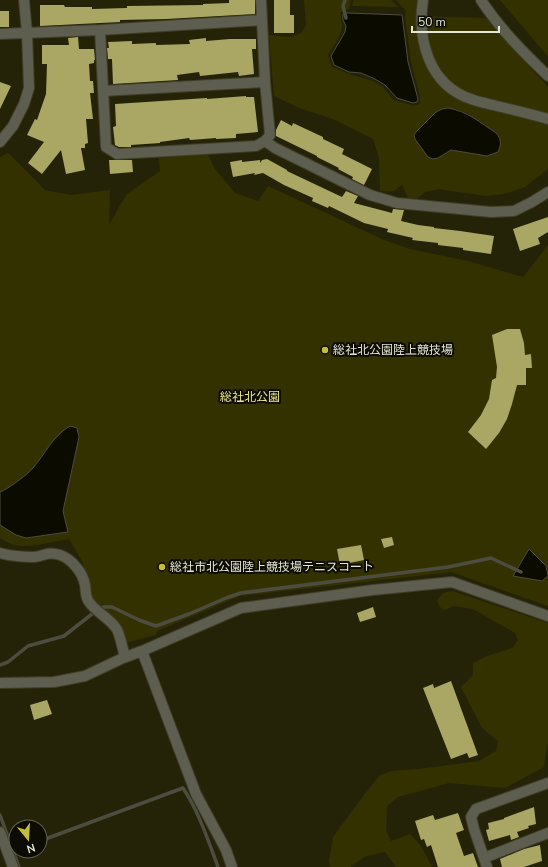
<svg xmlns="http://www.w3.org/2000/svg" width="548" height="867" font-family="'Nunito Sans','Noto Sans JP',sans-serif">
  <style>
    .green { fill: #343100; fill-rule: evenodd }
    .water { fill: #0c0b00; stroke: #4d4c40 }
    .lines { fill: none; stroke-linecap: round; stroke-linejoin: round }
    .stream { stroke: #4d4c40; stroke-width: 3.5 }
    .building { fill: #aaa764 }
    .minor-casing { stroke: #3f3e25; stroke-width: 12 }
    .minor { stroke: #5d5d50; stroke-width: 10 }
    .poi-dot { fill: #c3bd3e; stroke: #0c0c03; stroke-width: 1.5 }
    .labels { text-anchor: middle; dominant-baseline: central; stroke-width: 4; stroke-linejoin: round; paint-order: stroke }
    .poi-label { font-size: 12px; fill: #e5e5d5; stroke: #0c0c03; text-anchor: start }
    .park-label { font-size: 12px; fill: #ede989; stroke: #0c0c03 }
  </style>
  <rect width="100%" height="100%" fill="#242308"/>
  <path class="green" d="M304 0H351L349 9 341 12C340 17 342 22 342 28 341 36 332 48 328 55L332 67 349 74 373 81 383 87 393 100 414 106 420 104V96L411 62 405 16 406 11 396 0H418L417 16 486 18 548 87V169L525 187 504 194 486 196 438 189 425 192 417 199 408 198 402 185 394 191H380L379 158 373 139 333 119 299 108 274 96 269 35 289 37 301 33 306 25ZM448 108 456 109 469 114 457 151 451 150 438 158 414 136C418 129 435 111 442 109 444 108 446 108 448 108Z
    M354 0H391L399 7 352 6Z
    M500 0H548V56L545 53Z
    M8 153 45 190 71 195 110 190 109 225 119 207 127 194 160 171 159 158 207 153 215 169 235 193 258 201 268 186 384 240 410 249 468 261 523 277 548 245V606L451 572 240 596 157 631 156 635 125 643 96 605 92 597 82 561 69 539C54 541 25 550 11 544 8 543 4 540 0 538V157Z
    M452 591 548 623V744L547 745 544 767 505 788 449 783 398 797 387 806 386 830 391 841 410 834 421 846 432 867H396L385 852 366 856 351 866V867H330L329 861 333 837 364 795 380 775 392 771 419 769 479 761 496 751 498 741 482 728 461 687 473 675V663L487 656 512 648 518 640 515 633 473 609 454 606 444 610 440 607 437 600 443 593Z"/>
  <path class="water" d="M347 13 402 15 408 62 418 99 417 102 413 103 397 98 385 85 375 79 361 73 349 72 334 65 331 56 345 32 346 26 343 20V14Z
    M448 108C467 111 481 123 496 133 502 139 501 145 498 152L487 156 451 150 438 158 433 159 428 157 415 139 414 135 416 132 436 112 442 109Z
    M70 426 77 428 79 437 63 511 68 532 26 538 16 535 0 525V492C8 489 27 475 33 468 45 454 53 436 70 426Z
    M529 549 546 566 548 576 542 581 513 576Z"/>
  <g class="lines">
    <path class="stream" d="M345 0 343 6 346 18
      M0 665 8 662 28 646 64 636 92 614 104 607H112L139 620 156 626 189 614 226 598 241 593 448 567 491 558 521 572
      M0 815 19 867
      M40 841 183 788C199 812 208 840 218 867"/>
  </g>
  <path class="building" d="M229 0H255V14L166 19 120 20V22L40 26V5H64L65 7H92V9L127 8V6L203 5V4L229 3Z
    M274 0H290V15H294V33H274Z
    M0 11H9V27H0Z
    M78 37 79 49H94L95 60H94V63L89 64 90 81H93L94 93H90L93 119H86L88 143 85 144V148H81L85 170 66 174 61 150 42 174 28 163 44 142 27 135 35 119 37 120 46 94 47 64H42V45H69L68 38Z
    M206 38V41L230 39H256V49H252L254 74 239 76 238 72 200 76 199 72 177 75 178 80 113 84 112 59H108L107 48H109L108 42 132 41V44L156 43V45L190 44 189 40Z
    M0 82 11 86 0 109Z
    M246 96V97H254L258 132 236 134V138L216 139V138L190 140 189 138 160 142V143L131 145V147H119L115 145 113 127 116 126 115 104 207 98V99Z
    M281 120 292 126 293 123 323 137V139L344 149 342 154 372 169 364 185 352 179 353 177 338 169 339 168 317 157V156L276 136V130Z
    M267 159 287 170V171L342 197 346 191 358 196 354 203 392 213 393 209 404 210 401 221 418 225 434 227V228L460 231 494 236 491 254 463 250V248L438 245V243L412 240 413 238 387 232 388 229 364 223 329 206 328 208 312 201 313 198 284 185 263 173 254 175 255 173 233 177 230 162 242 160V162L260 160V163L262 160Z
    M109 160H132L133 172 110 174Z
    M548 217V232L538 238 540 244 520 251 513 229Z
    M507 329H520L524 343 525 355 531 354 532 368H526V385H517L512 404 507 419 499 433 486 449 468 432 481 415 489 399 492 380 496 378 497 367 492 335Z
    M392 537 394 545 384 548 381 539Z
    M361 545 364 560 340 565 337 549Z
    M373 607 376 617 360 622 357 613Z
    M451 681 478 755 469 758 467 753 451 759 423 688 433 684 434 688Z
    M47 700 52 714 34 720 30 705Z
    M534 807 536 824 528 826 529 828 517 832 519 837 511 840 510 835 489 841 486 830 489 829 488 823 504 819V818Z
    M458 813 464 830 456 833 464 856 473 853 478 867H438L431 845 427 847 424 839 421 840 415 821 433 815 435 820Z
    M540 845 542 861 524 867H502L500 859 524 849Z"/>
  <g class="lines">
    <defs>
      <path id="minor" d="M423 0C417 40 429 85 471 99 479 102 489 104 497 106 514 110 531 114 548 119
        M481 0C500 29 523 52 548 76
        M100 30 106 147 117 154 256 146 265 141 270 135 265 82 261 0
        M0 34 100 30 262 20
        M103 91 265 82
        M265 141 275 148 370 195 397 203 491 212 514 211 532 202 548 192
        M0 142 13 126 24 104 29 88 27 33 24 0
        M0 553C11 556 22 557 34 557 45 556 47 551 60 555 72 559 83 573 85 585 86 590 85 597 89 602 96 612 109 618 116 628 120 633 123 651 125 657
        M142 651 196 794 226 850 232 867
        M0 683 54 682 85 676 123 658 142 651 241 608 373 590 452 582 548 616
        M0 832 13 867
        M484 858 548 833
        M487 867 474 829 471 817 476 809 548 783"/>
    </defs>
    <use href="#minor" class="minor-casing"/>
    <use href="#minor" class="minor"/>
  </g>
  <g class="poi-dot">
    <circle cx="325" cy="350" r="4"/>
    <circle cx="162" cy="567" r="4"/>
  </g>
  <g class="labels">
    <g class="poi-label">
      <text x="333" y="350">総社北公園陸上競技場</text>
      <text x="170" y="567">総社市北公園陸上競技場テニスコート</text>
    </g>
    <g class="park-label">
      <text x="250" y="397">総社北公園</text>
    </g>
  </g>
  <g transform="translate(28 839) rotate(162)"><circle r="19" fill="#0c0c03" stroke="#636357"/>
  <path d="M0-3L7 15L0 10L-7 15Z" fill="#c3bd3e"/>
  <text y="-6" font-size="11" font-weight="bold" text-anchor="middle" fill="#e5e5d5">N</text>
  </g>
  <path d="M412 26v6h87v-6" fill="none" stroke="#e5e5d5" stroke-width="2"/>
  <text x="418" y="26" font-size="12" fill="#e5e5d5" stroke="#0c0c03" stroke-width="3" paint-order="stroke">50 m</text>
</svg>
